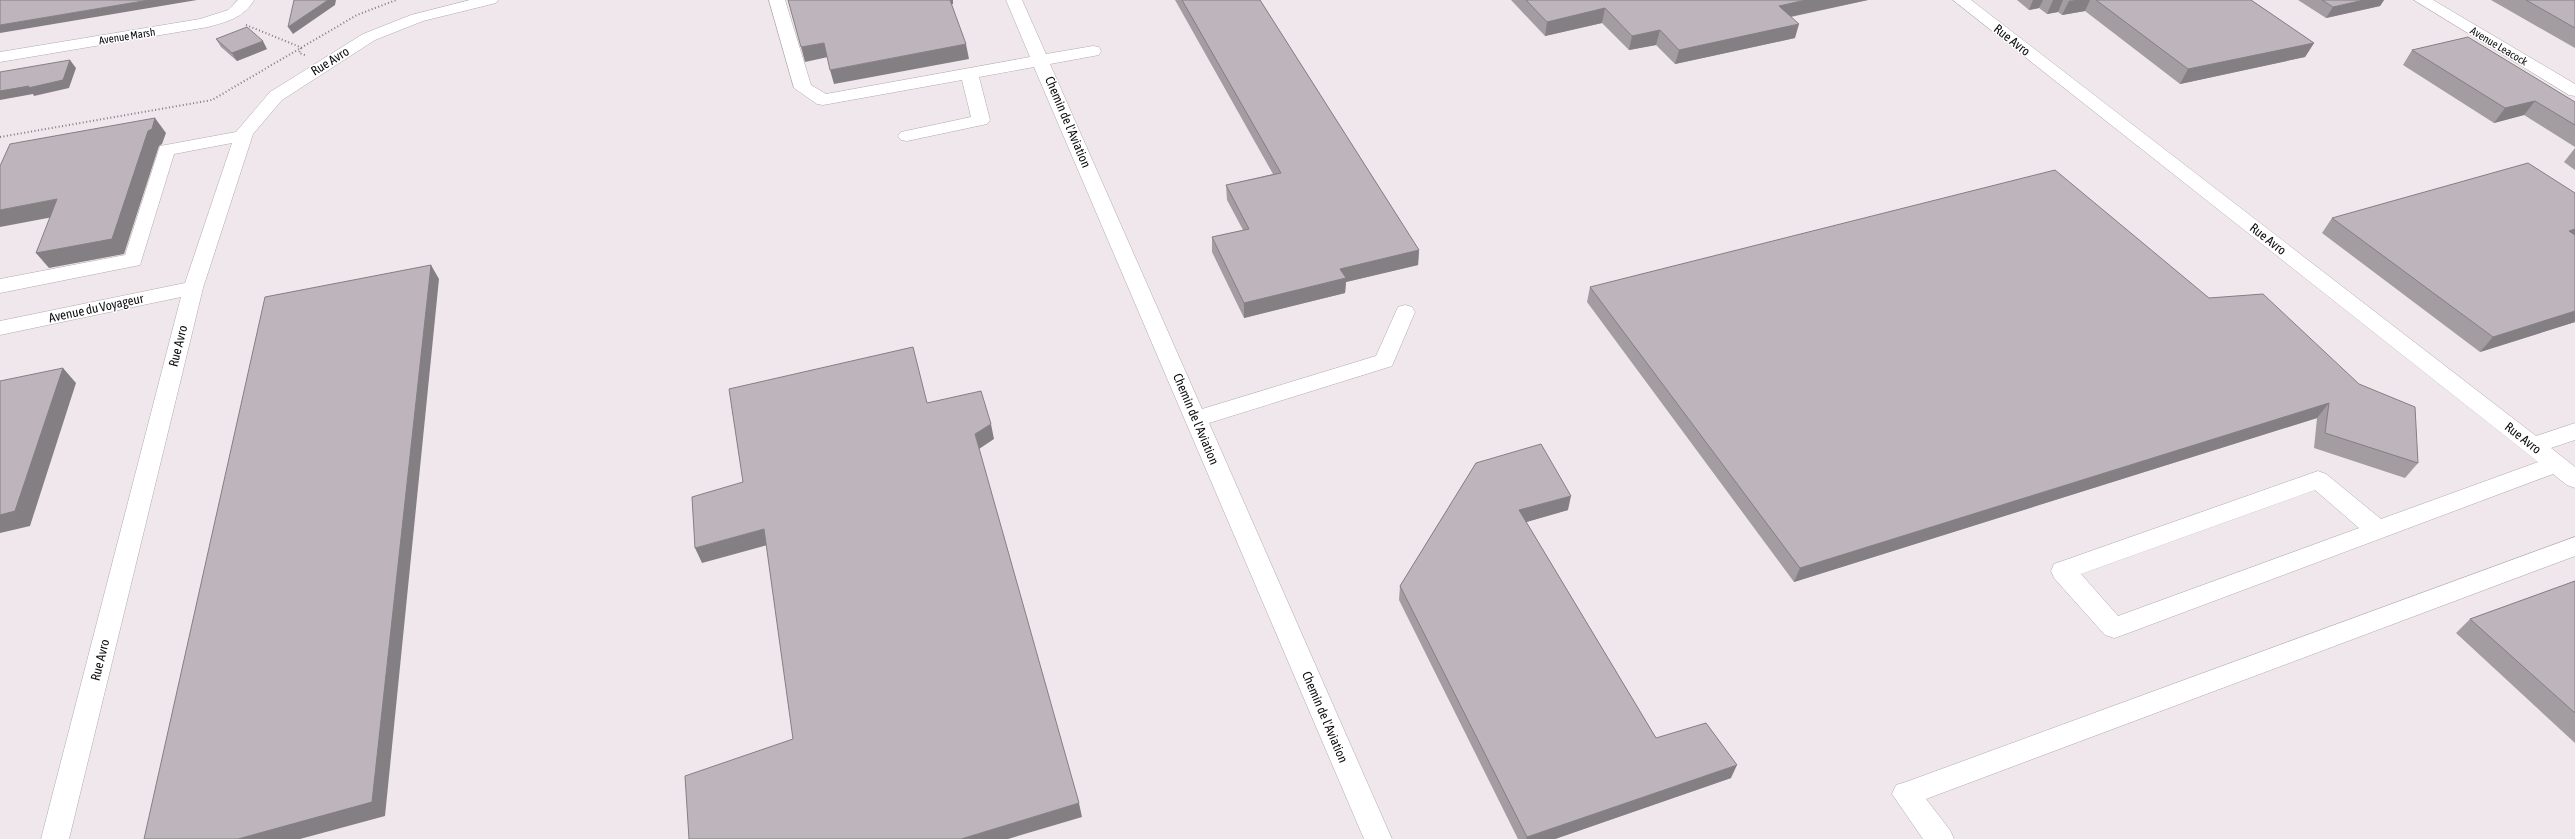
<svg xmlns="http://www.w3.org/2000/svg" width="2575" height="839" font-family="'Asap Condensed',sans-serif">
  <style>
    .lines { fill: none; stroke-linecap: round; stroke-linejoin: round }
    .minor-casing { stroke: #b1a9af; stroke-width: 1 }
    .path { stroke: #7f7a7e; stroke-width: 2; stroke-dasharray: 1 2.5; stroke-linecap: butt }
    .minor { fill: #fff; fill-rule: evenodd }
    .wall { fill: #a39ca1 }
    .shaded-wall { fill: #847f83 }
    .building { fill: #bdb5bb; stroke: #847f83 }
    .labels { text-anchor: middle; dominant-baseline: central; stroke-width: 3; stroke-linejoin: round; paint-order: stroke }
    .far-street-label { font-size: 11px; fill: #0e0c0e; stroke: #fff }
    .street-label { font-size: 13px; fill: #0e0c0e; stroke: #fff }
  </style>
  <rect width="100%" height="100%" fill="#f0e7ed"/>
  <g class="lines">
    <defs>
      <path id="minor" d="M238 0H254C244 18 226 22 208 27L0 62V52L200 19 228 10Z
        M470 0H498L496 3 423 21 375 40 282 100 253 134 203 288 69 839H41L181 297 0 335V321L185 283 232 143 174 154 140 265 0 293V279L125 255 160 146 236 132 270 92 363 34 411 15Z
        M769 0H785L811 85 826 94 1030 57 1006 0H1022L1046 54 1093 46 1099 47 1101 51 1099 55 1050 64 1202 409 1376 356 1398 307 1405 305 1412 307 1415 312 1392 366 1209 423 1392 839H1364L1034 67 979 77 990 120 987 124 907 141 901 140 898 136 901 132 971 117 962 80 823 105 817 104 794 88Z
        M1953 0H1971L2536 436 2575 423V440L2551 448 2575 467V488L2567 485 2553 474 2123 635 2114 638 2105 635 2054 578 2051 571 2054 564 2318 471 2326 474 2381 519 2538 462ZM2315 490 2359 528 2118 616 2081 574Z
        M2414 0H2433L2575 84V96L2569 95Z
        M2575 537V556L1926 799 1950 830 1954 839H1923L1892 794 1896 785 1906 782Z"/>
    </defs>
    <use href="#minor" class="minor-casing"/>
    <path class="path" d="M246 25 300 47
      M301 48 299 53 305 55
      M0 137 212 100 357 15 396 0"/>
    <use href="#minor" class="minor"/>
  </g>
  <path class="wall" d="M1175 0H1260L1419 250 1418 265 1346 282 1345 293 1244 318 1212 252V237L1243 230 1227 200 1226 185 1273 174Z
    M1511 0H1868L1791 17 1795 38 1675 64 1656 45 1629 50 1602 23 1545 36Z
    M2017 0H2251L2314 43 2305 57 2180 84 2085 11 2062 15 2058 12 2047 14 2039 8 2029 10Z
    M2298 0H2384L2380 6 2326 18Z
    M2491 0H2575V48Z
    M216 39 267 49 237 61 221 47Z
    M2412 50 2575 102V147L2524 115 2494 123 2403 65Z
    M2575 148V170L2564 162Z
    M2332 218 2575 322 2480 352 2322 233Z
    M1590 287 2209 298 2418 463 2405 478 2314 448 2317 418 1794 582 1587 302Z
    M1476 463 1568 510 1526 522 1656 738 1731 778 1555 839H1518L1399 600 1400 586Z
    M2575 581V743L2456 633 2470 619Z"/>
  <path class="shaded-wall" d="M149 0H197L0 33V25Z
    M328 0H336L335 5 293 34 288 27Z
    M949 0H953V4L950 5Z
    M1806 0H1868L1775 20 1779 6Z
    M2033 0H2043L2039 8 2029 10Z
    M2053 0H2063L2058 12 2047 14Z
    M2075 0H2090L2085 11 2062 15 2069 1Z
    M2364 0H2384L2380 6 2326 18 2333 7Z
    M1605 8 1602 23 1545 36 1547 22Z
    M1799 24 1795 38 1675 64 1679 50Z
    M1660 30 1656 45 1629 50 1632 36Z
    M263 41 267 49 237 61 232 53Z
    M824 43 828 57 805 62 801 47Z
    M2314 43 2305 57 2180 84 2188 69Z
    M966 44 969 59 834 84 830 70Z
    M70 60 76 68 69 88 34 96 33 94 0 100V91Z
    M2535 101 2524 115 2494 123 2505 108Z
    M155 118 166 133 162 144 159 146 124 254 49 268 36 253 148 131Z
    M57 199 69 214 0 227V210Z
    M2575 229V240L2569 231Z
    M1419 250 1418 265 1346 282 1345 293 1244 318V303L1340 269Z
    M431 265 439 279 385 816 300 839H238Z
    M2575 311V322L2480 352 2493 337Z
    M63 368 76 383 30 526 0 533V515Z
    M2329 403 2317 418 1794 582 1800 568Z
    M991 424 994 439 979 449 975 434Z
    M1571 496 1568 510 1516 525 1519 510Z
    M764 529 771 544 702 563 695 548Z
    M1737 765 1731 778 1555 839H1526L1527 837Z
    M1079 803 1082 817 1008 839H961Z"/>
  <path class="building" d="M0 0H149L0 25Z
    M294 0H328L288 27Z
    M788 0H950L966 44 830 70 824 43 801 47Z
    M1182 0H1260L1419 250 1340 269 1346 278 1244 303 1212 237 1249 229 1226 185 1281 173Z
    M1526 0H1806L1779 6 1799 24 1679 50 1660 30 1632 36 1605 8 1547 22Z
    M2096 0H2251L2314 43 2188 69Z
    M2322 0H2364L2333 7Z
    M2526 0H2575V28Z
    M247 27 263 41 232 53 216 39Z
    M2468 37 2575 102V125L2535 101 2505 108 2412 50Z
    M70 60 63 80 28 88 29 86 0 91V72Z
    M155 118 152 129 148 131 112 239 36 253 57 199 0 210V166L10 144Z
    M2528 163 2575 193V229L2569 231 2575 235V311L2493 337 2332 218Z
    M2055 170 2209 298 2263 294 2359 384 2415 407 2418 463 2325 433 2329 403 1800 568 1590 287Z
    M431 265 372 802 238 839H144L265 297Z
    M913 347 927 403 981 391 991 424 975 434 1079 803 961 839H689L685 776 793 739 764 529 695 548 692 497 743 482 729 389Z
    M63 368 15 511 0 515V381Z
    M1541 444 1571 496 1519 510 1656 738 1706 723 1737 765 1527 837 1400 586 1476 463Z
    M2575 581V713L2470 619Z"/>
  <g class="labels">
    <g class="far-street-label">
      <text transform="translate(127 36) rotate(-9)">Avenue Marsh</text>
      <text transform="translate(2499 46) rotate(31)">Avenue Leacock</text>
    </g>
    <g class="street-label">
      <text transform="translate(2012 40) rotate(38)">Rue Avro</text>
      <text transform="translate(330 61) rotate(-32)">Rue Avro</text>
      <text transform="translate(1068 122) rotate(67)">Chemin de l'Aviation</text>
      <text transform="translate(2268 239) rotate(38)">Rue Avro</text>
      <text transform="translate(96 308) rotate(-12)">Avenue du Voyageur</text>
      <text transform="translate(178 346) rotate(-76)">Rue Avro</text>
      <text transform="translate(1196 419) rotate(67)">Chemin de l'Aviation</text>
      <text transform="translate(2523 438) rotate(38)">Rue Avro</text>
      <text transform="translate(100 660) rotate(-76)">Rue Avro</text>
      <text transform="translate(1325 717) rotate(67)">Chemin de l'Aviation</text>
    </g>
  </g>
</svg>
